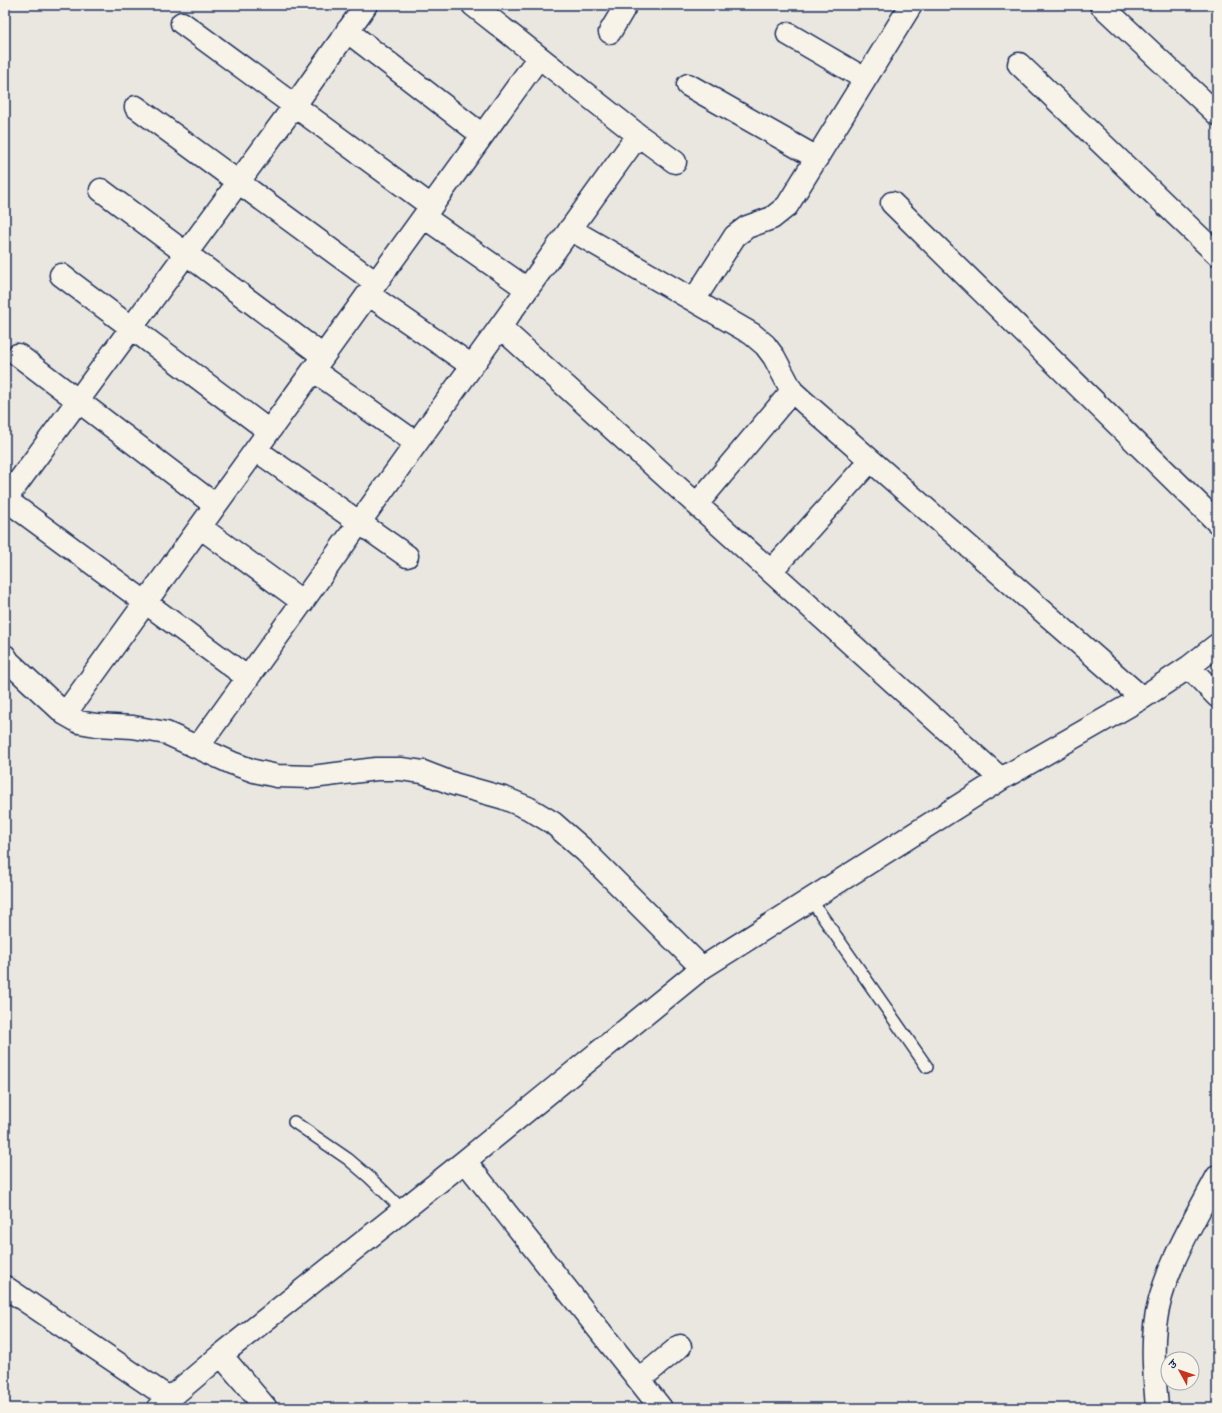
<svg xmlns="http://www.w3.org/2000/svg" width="1222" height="1413" font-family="Kalam,'Playpen Sans Deva',sans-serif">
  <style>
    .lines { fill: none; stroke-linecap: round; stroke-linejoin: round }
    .service-casing { stroke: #1b2f5e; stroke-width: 14 }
    .minor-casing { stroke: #1b2f5e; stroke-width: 25 }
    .service { stroke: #f7f3e8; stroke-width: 11 }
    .minor { stroke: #f7f3e8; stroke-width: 22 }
  </style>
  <rect width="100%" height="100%" fill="#eae7e0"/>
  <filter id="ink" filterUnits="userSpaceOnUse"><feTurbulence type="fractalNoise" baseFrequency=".025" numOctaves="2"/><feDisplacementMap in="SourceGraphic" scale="8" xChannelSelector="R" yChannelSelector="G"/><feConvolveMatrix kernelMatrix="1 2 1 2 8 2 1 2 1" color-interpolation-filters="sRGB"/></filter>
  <g filter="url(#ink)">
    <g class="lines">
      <defs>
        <path id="service" d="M811 900 927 1067
          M294 1122 348 1159 369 1177 403 1210"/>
        <path id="minor" d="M473 5 638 135 675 162
          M1101 5 1217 114
          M182 23 431 206
          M347 31 482 135
          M610 32 626 5
          M788 34 865 79
          M1019 64 1217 254
          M688 85 817 158
          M136 107 376 283
          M101 190 323 356
          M892 203 1217 522
          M424 217 527 289
          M570 229 752 334 765 345 774 357 792 391 804 402 1142 698
          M61 275 269 431
          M368 294 472 366
          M694 300 735 236 747 227 772 218 787 206 911 5
          M500 327 1001 779
          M18 355 215 505
          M313 370 416 443
          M256 450 407 556
          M5 499 248 678
          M5 500 295 105 366 5
          M697 504 792 391
          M200 527 303 602
          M771 571 870 461
          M5 656 9 662 65 714 79 722 96 725 133 727 166 733 232 763 254 771 277 776 312 777 376 769H401L423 772 454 784 504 798 528 808 553 823 585 851 702 968
          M1189 667 1217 696
          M65 714 539 57
          M198 747 638 135
          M465 1161 661 1408
          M5 1287 169 1398
          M221 1355 266 1408
          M639 1380 680 1346
          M158 1408 221 1355 465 1161 702 968 1001 779 1142 698 1189 667 1217 645
          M1157 1408C1155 1381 1152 1353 1155 1326 1161 1273 1193 1223 1217 1177"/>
      </defs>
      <use href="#service" class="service-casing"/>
      <use href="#minor" class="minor-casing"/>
      <use href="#service" class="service"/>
      <use href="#minor" class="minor"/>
    </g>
  </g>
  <rect width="1222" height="1413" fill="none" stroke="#f7f3e8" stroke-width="20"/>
  <rect x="10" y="10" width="1202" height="1393" fill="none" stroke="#1b2f5e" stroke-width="1.5" filter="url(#ink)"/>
  <g transform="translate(1180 1371) rotate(310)"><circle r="19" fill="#f7f3e8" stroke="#9fa5b1"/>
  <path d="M0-3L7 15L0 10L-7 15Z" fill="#c8321e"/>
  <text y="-6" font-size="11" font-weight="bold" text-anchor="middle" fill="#1b2f5e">उ</text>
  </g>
</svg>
